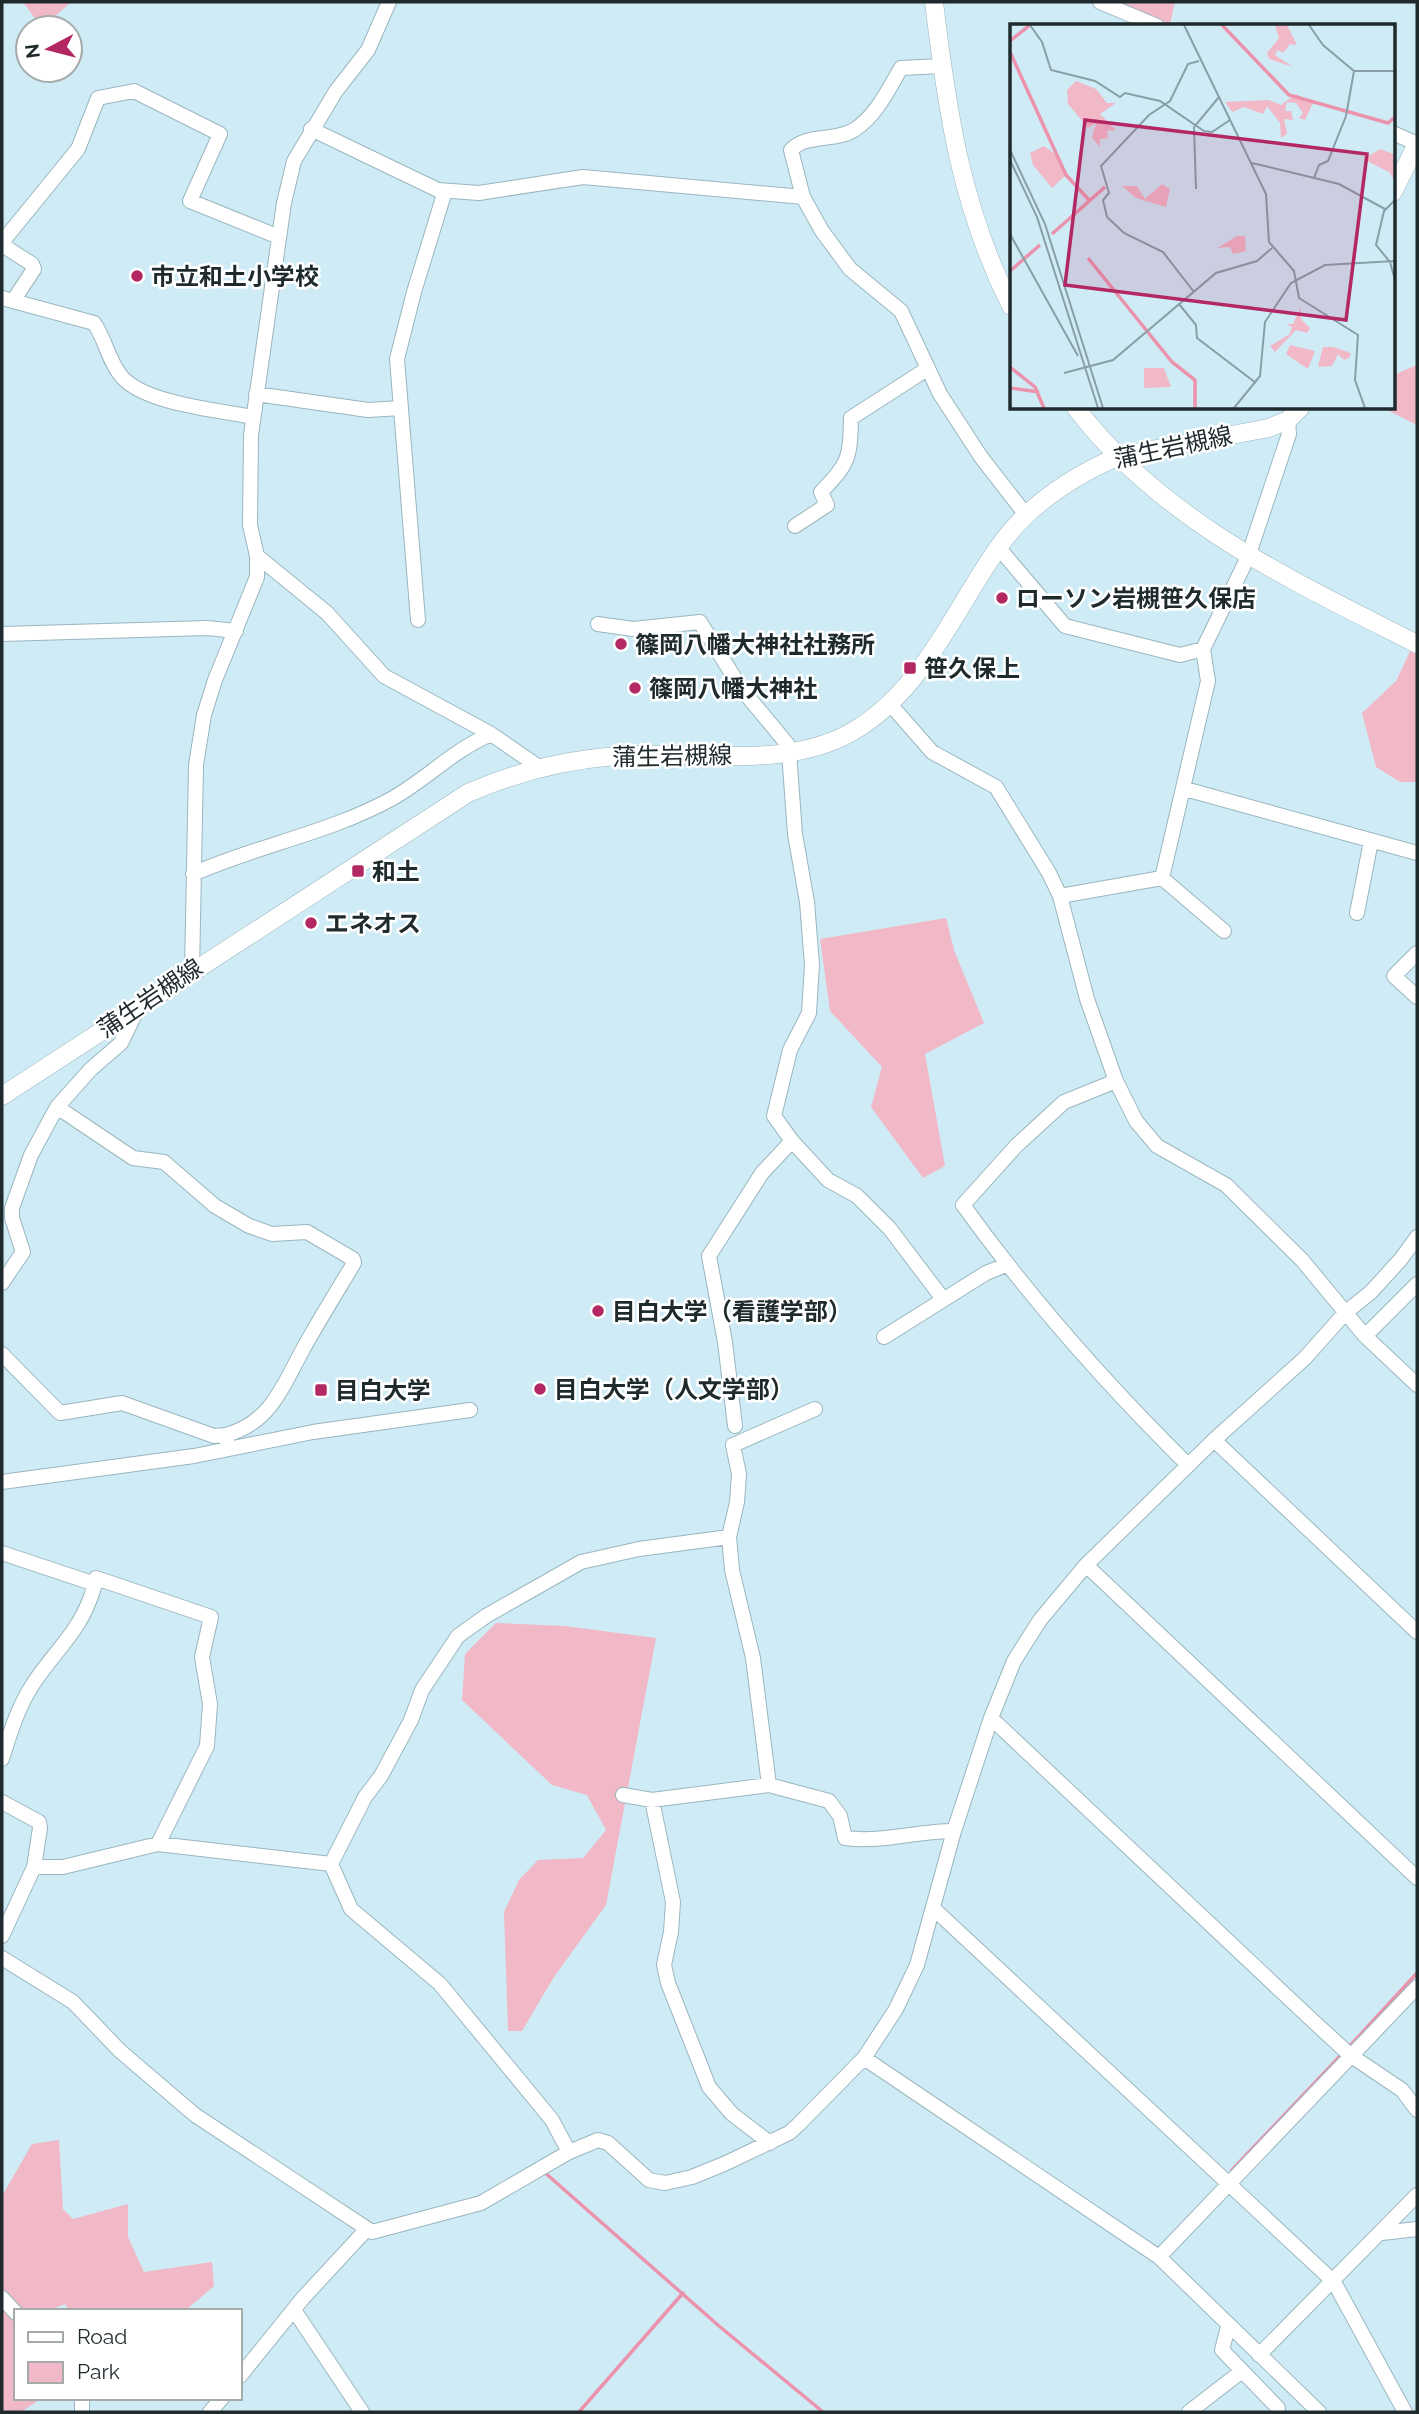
<svg xmlns="http://www.w3.org/2000/svg" width="1419" height="2414" font-family="Raleway,'Noto Sans JP',sans-serif">
  <style>
    .green { fill: #f1b8c7 }
    .lines { fill: none; stroke-linecap: round; stroke-linejoin: round }
    .stream { stroke: #eb93ad; stroke-width: 3.5 }
    .minor-casing { stroke: #9ab6bf; stroke-width: 16 }
    .major-casing { stroke: #9ab6bf; stroke-width: 19 }
    .minor { stroke: #fff; stroke-width: 14 }
    .major { stroke: #fff; stroke-width: 18 }
    .poi-dot { fill: #b32762; stroke: #fff; stroke-width: 2.5 }
    .labels { text-anchor: middle; dominant-baseline: central; stroke-width: 5; stroke-linejoin: round; paint-order: stroke }
    .poi-label { font-size: 24px; font-weight: bold; fill: #1f2a2d; stroke: #fff; text-anchor: start }
    .street-label { font-size: 24px; fill: #1f2a2d; stroke: #fff }
    .inset-river { fill: none; stroke: #eb93ad; stroke-width: 3.5 }
    .inset-road { fill: none; stroke: #899ea6; stroke-width: 2 }
    .view { fill: #b32762; fill-opacity: 0.15; stroke: #b32762; stroke-width: 3.5 }
    .inset-edge { fill: none; stroke: #1f2a2d; stroke-width: 3.5 }
  </style>
  <rect width="100%" height="100%" fill="#cfecf6"/>
  <path class="green" d="M23 2H71L42 28Z
    M1113 2H1175L1170 24Z
    M1417 365V424H1415L1383 408H1393V375Z
    M1413 645 1417 647V782H1400L1376 767 1362 713 1396 681Z
    M946 918 954 950 984 1023 925 1054 945 1166 923 1178 871 1107 882 1067 830 1011 820 939Z
    M496 1623 565 1626 656 1638 606 1905 554 1977 522 2031H508L504 1912 519 1880 538 1860 583 1858 606 1830 587 1795 552 1785 462 1700 465 1654Z
    M59 2140 63 2209 73 2219 128 2204V2237L144 2272 212 2262 214 2286 185 2311H69L65 2304 48 2311H16V2398H42L21 2412H2V2196L32 2144Z"/>
  <g class="lines">
    <path class="stream" d="M1348 2048 1417 1973
      M1232 2170 1342 2054
      M543 2171 719 2326 823 2412
      M579 2412 683 2293"/>
    <defs>
      <path id="minor" d="M1100 2 1157 26
        M942 66 901 68C888 90 876 116 854 130 835 142 807 133 791 150L803 197 822 231 850 269 901 311 940 394 981 457 1026 515
        M311 129 438 190 479 193 583 177 803 197
        M1393 133 1417 144
        M2 298 94 323C106 340 108 361 122 377 146 404 218 410 253 417
        M13 301 34 269 32 264 2 245 3 241 78 149 98 98 134 91 220 134 190 201 279 237
        M256 394 368 410 401 408
        M795 526 827 505 821 492C849 463 850 459 851 418L927 369
        M998 547 1065 626 1180 655 1203 649
        M257 556 327 613 384 676 491 734 539 767
        M418 620 397 359 414 292 445 191
        M598 624 633 629 700 622 740 687 788 745 789 752 795 834 807 902 812 965 809 1013 790 1050 774 1116 792 1141 828 1180 857 1196 890 1229 943 1299
        M2 634 207 628 236 631
        M890 704 932 752 996 787 1049 873 1060 896 1087 999 1116 1081 1136 1121 1157 1146 1226 1185 1302 1260 1365 1336 1417 1385
        M1185 789 1417 853
        M193 874C258 845 330 833 393 798 428 778 452 751 491 734
        M1162 878 1208 681 1203 649 1248 557 1289 434 1288 420
        M1060 896 1162 878 1224 931
        M1357 913 1371 841
        M1417 953 1394 976 1417 997
        M192 971 196 765 204 715 215 680 257 577V556L250 525 251 435 284 203 294 161 336 91 368 50 389 2
        M1116 1081 1064 1102 1017 1145 963 1205C1030 1298 1106 1384 1188 1465
        M57 1107 133 1158 164 1162 215 1206 249 1226 272 1234 307 1232 353 1259 354 1263C336 1293 318 1322 302 1351 282 1388 270 1423 226 1435L228 1449
        M2 1283 23 1252 12 1218V1208L31 1155 57 1107 91 1069 121 1043 138 1008
        M1365 1336 1417 1284
        M884 1337 986 1273 1006 1265
        M2 1354 60 1413 122 1403 214 1436 226 1435
        M735 1426 725 1342 709 1256 762 1173 792 1141
        M1214 1440 1417 1632
        M2 1482 194 1456 313 1432 470 1410
        M2 1553 95 1584 96 1578 211 1617 202 1657 210 1704 207 1746 158 1844
        M1086 1565 1417 1878
        M991 1718 1313 2021 1350 2055 1402 2090 1417 2110
        M2 1759C10 1733 18 1707 33 1684 58 1646 82 1631 95 1584
        M769 1785 753 1658 732 1570 729 1537 737 1502 739 1474 733 1445 815 1409
        M623 1795 652 1800 769 1785 829 1801 840 1816 845 1838C882 1843 917 1831 954 1831
        M652 1800 673 1902 671 1932 664 1965 668 1983 709 2087 732 2114 770 2143
        M2 1802 39 1822 40 1828 34 1867 2 1936
        M331 1864 365 1797 381 1776 411 1720 422 1690 458 1636 486 1616 581 1562 639 1549 729 1537
        M331 1864 351 1909 440 1984 552 2120 569 2152
        M34 1867H63L158 1844 331 1864
        M933 1908 1334 2282 1405 2412
        M2 1958 73 2002 120 2051 195 2115 372 2232 481 2203 569 2152 598 2140 608 2143 649 2180 665 2183 692 2177 724 2164 789 2133 798 2125 864 2058 896 2009 917 1965 954 1831 991 1718 1014 1661 1040 1620 1086 1565 1214 1440 1305 1358 1345 1313 1371 1292 1401 1259 1417 1237
        M864 2058 1159 2257 1319 2412
        M1382 2233 1417 2229
        M1159 2257 1417 1987
        M2 2298 16 2313
        M294 2310 362 2412
        M1228 2327 1222 2350 1278 2408
        M1259 2355 1417 2195
        M240 2376 303 2298 366 2230
        M82 2412V2398
        M210 2412 222 2398
        M1189 2412 1242 2371"/>
      <path id="major" d="M934 2C947 111 961 207 1011 306
        M1393 192 1417 144
        M1076 408C1163 522 1293 581 1417 644
        M2 1096 468 793C516 772 564 760 616 756 695 749 790 773 860 727 925 685 955 609 998 548 1027 506 1073 476 1119 456L1269 428 1288 420 1300 408"/>
    </defs>
    <use href="#minor" class="minor-casing"/>
    <use href="#major" class="major-casing"/>
    <use href="#minor" class="minor"/>
    <use href="#major" class="major"/>
  </g>
  <g class="poi-dot">
    <circle cx="137" cy="276" r="7"/>
    <circle cx="1002" cy="598" r="7"/>
    <circle cx="621" cy="644" r="7"/>
    <rect x="903" y="661" width="14" height="14" rx="3.5"/>
    <circle cx="635" cy="688" r="7"/>
    <rect x="351" y="864" width="14" height="14" rx="3.5"/>
    <circle cx="311" cy="923" r="7"/>
    <circle cx="598" cy="1311" r="7"/>
    <circle cx="540" cy="1389" r="7"/>
    <rect x="314" y="1383" width="14" height="14" rx="3.5"/>
  </g>
  <g class="labels">
    <g class="poi-label">
      <text x="151" y="276">市立和土小学校</text>
      <text x="1016" y="598">ローソン岩槻笹久保店</text>
      <text x="635" y="644">篠岡八幡大神社社務所</text>
      <text x="924" y="668">笹久保上</text>
      <text x="649" y="688">篠岡八幡大神社</text>
      <text x="372" y="871">和土</text>
      <text x="325" y="923">エネオス</text>
      <text x="612" y="1311">目白大学（看護学部）</text>
      <text x="554" y="1389">目白大学（人文学部）</text>
      <text x="335" y="1390">目白大学</text>
    </g>
    <g class="street-label">
      <text transform="translate(1173 447) rotate(-12)">蒲生岩槻線</text>
      <text transform="translate(672 756) rotate(-1)">蒲生岩槻線</text>
      <text transform="translate(150 998) rotate(-34)">蒲生岩槻線</text>
    </g>
  </g>
  <g transform="translate(1010 24)">
    <rect width="385" height="385" fill="#cfecf6"/>
    <path d="M265 1H277L287 21 280 20 273 29 268 26 265 31 283 43 259 35 257 29 269 14ZM66 57 86 65 97 79H106L90 90 106 106 97 107 98 114 90 115V123L82 114 86 99 78 104 58 80 57 66ZM286 70 303 79 295 96 289 94 293 89 286 79 277 78 275 87H281L283 96 274 95 277 110 271 114 270 99 257 82 253 90 234 83 222 88 215 78 259 76 271 81ZM34 122 44 129 55 152 42 164 23 141 20 129ZM371 125 385 131V157L379 148 353 135ZM152 160 160 165 156 183 126 174 112 162H127L135 175ZM227 212H235L236 227 223 230 220 223 207 224ZM291 283V295L300 304 297 309 286 306 265 328 260 322 280 310 282 303 276 300H283ZM280 321 305 327 298 345 276 330ZM313 323H323L341 329 339 334 334 336 328 330 322 342 308 343ZM134 344H154L161 363 134 364Z" fill="#f1b8c7"/>
    <path class="inset-river" d="M212 1 279 71 378 99 385 93M0 17 20 1M0 28 56 151 80 177M42 210 95 163M78 234 162 338 185 356V384M0 247 30 221M0 343 25 363 34 384M0 364 29 368"/>
    <path class="inset-road" d="M20 1 32 18 41 46 85 57 110 73 115 69 150 77 194 107 202 108 220 96M174 1 256 170 259 218 284 247 289 274 348 311 345 356 355 384M299 1 313 21 344 47H385M0 126 35 200 93 384M0 136 27 193 88 384M242 139 329 160 375 185M304 154 309 141 318 137 336 92 344 47M186 165 184 103 209 73M385 176 374 187 366 221 380 238 385 256M0 210 68 332M184 268 153 228 114 209 97 193 93 176 99 169 91 142 139 91 160 77 178 40 189 37M169 280 186 301 187 314 246 359M54 349 103 336 206 249 247 237 262 224M224 384 250 352 255 298 281 259 315 241 385 237"/>
    <path class="view" d="M75 96 357 130 336 296 55 261Z"/>
    <rect width="385" height="385" class="inset-edge"/>
  </g>
  <rect width="1419" height="2414" fill="none" stroke="#1f2a2d" stroke-width="7"/>
  <rect x="14" y="2309" width="228" height="91" fill="#ffffff" stroke="#a5aaab" stroke-width="2"/>
  <rect x="28" y="2332" width="35" height="10" fill="#ffffff" stroke="#a5aaab" stroke-width="2"/>
  <text x="77" y="2344" font-size="21" fill="#1f2a2d">Road</text>
  <rect x="28" y="2362" width="35" height="21" fill="#f1b8c7" stroke="#a5aaab" stroke-width="2"/>
  <text x="77" y="2379" font-size="21" fill="#1f2a2d">Park</text>
  <g transform="translate(49 49) rotate(263)"><circle r="33" fill="#ffffff" stroke="#a5aaab" stroke-width="2"/>
  <path d="M0-5L12 26L0 18L-12 26Z" fill="#b32762"/>
  <text y="-10" font-size="19" font-weight="bold" text-anchor="middle" fill="#1f2a2d">N</text>
  </g>
</svg>
